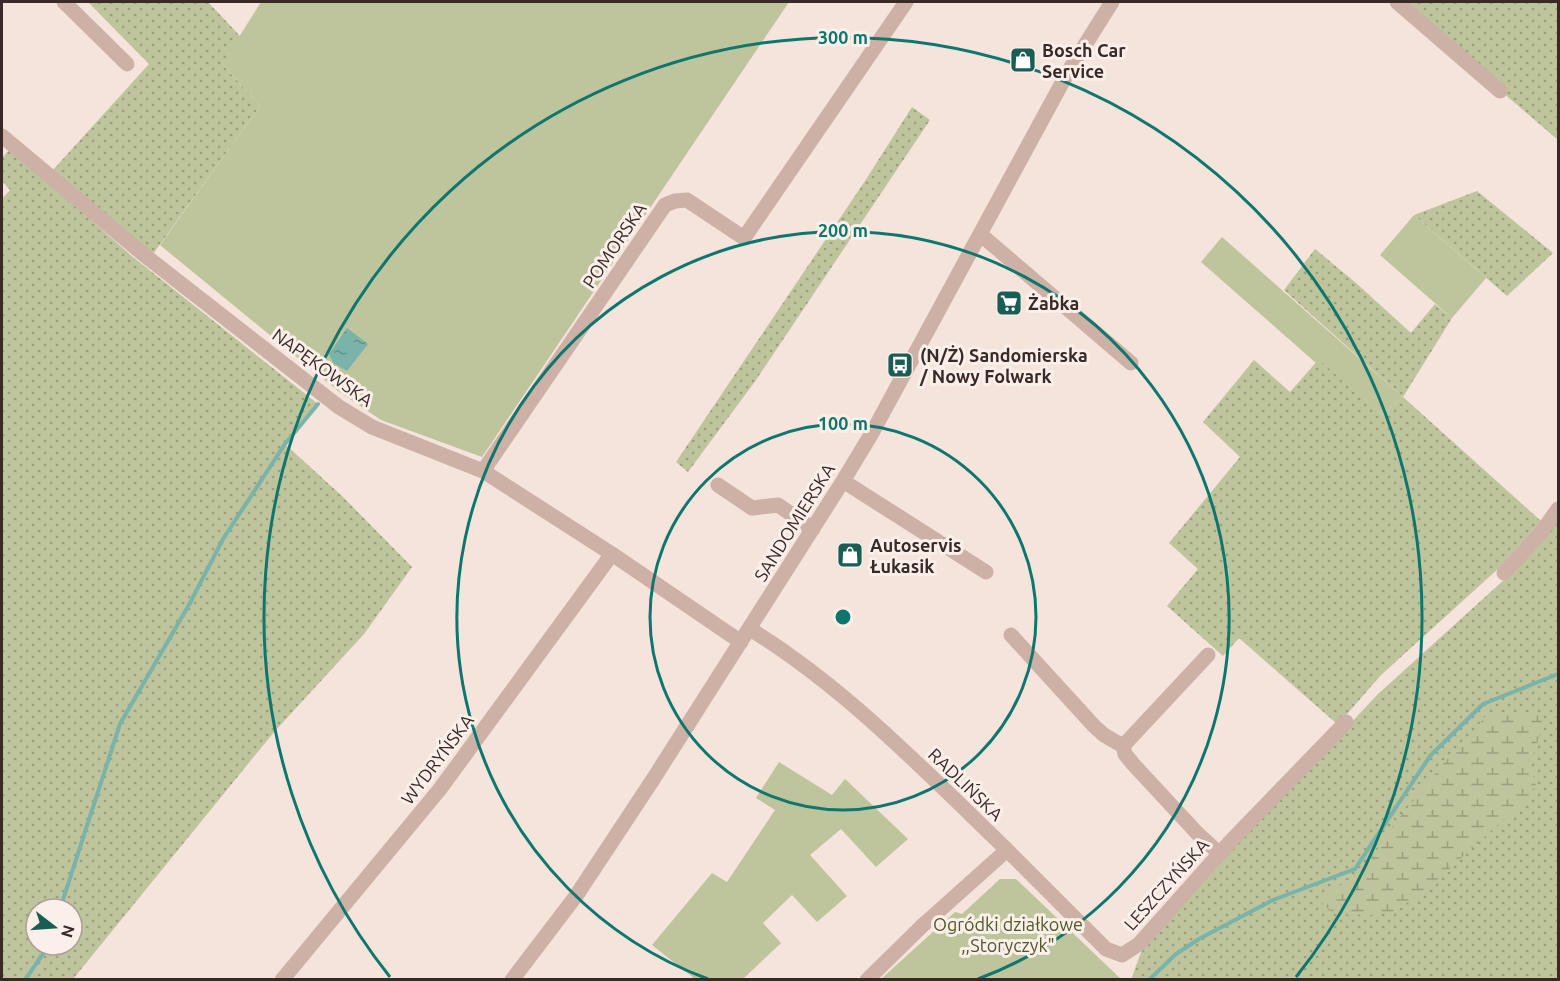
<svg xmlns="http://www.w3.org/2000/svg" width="1560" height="981" font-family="Ubuntu,sans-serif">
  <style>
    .grass { fill: url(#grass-dots); fill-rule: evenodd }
    .wetland { fill: url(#wetland-marsh) }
    .garden { fill: #bec49b }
    .water { fill: url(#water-ripples) }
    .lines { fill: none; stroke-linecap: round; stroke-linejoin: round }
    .stream { stroke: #79b3aa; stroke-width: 4 }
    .minor { stroke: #cdb1a7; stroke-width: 15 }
    .ring { fill: none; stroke: #0f766e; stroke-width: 3 }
    .labels { text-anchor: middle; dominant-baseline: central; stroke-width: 6; stroke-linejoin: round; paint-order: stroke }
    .poi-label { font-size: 18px; font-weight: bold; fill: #392a28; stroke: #fbefe9; text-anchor: start }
    .street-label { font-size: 18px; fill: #392a28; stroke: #fbefe9 }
    .park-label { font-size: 18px; fill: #50592a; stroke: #fbefe9 }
    .centre { fill: #0f766e; stroke: #fbefe9; stroke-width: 3 }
    .ring-label { font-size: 18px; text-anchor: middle; font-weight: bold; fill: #0f766e; stroke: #fbefe9; stroke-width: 6; stroke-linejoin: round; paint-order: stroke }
  </style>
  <defs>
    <pattern id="grass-dots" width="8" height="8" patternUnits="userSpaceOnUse" patternTransform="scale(1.5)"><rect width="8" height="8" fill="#bec49b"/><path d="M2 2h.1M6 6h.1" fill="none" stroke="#9b9f7e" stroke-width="1.8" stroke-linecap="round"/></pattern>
    <pattern id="wetland-marsh" width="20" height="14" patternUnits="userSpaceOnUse" patternTransform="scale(1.5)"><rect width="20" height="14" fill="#bec49b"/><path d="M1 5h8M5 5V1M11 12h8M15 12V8" fill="none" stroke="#9b9f7e"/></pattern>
    <pattern id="water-ripples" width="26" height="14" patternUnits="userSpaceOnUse" patternTransform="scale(1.5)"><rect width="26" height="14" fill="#79b3aa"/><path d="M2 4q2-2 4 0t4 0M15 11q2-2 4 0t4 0" fill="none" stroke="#64928a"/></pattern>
  </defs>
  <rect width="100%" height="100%" fill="#f4e4dc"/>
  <path class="grass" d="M88 2H208L240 36 222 64 260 106 153 254 53 170 149 64Z
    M1397 2H1558V140Z
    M912 107 930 120 756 380 688 472 676 462 865 181Z
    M10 149 133 257 318 404 286 445 343 497 412 567 364 634 274 732 73 979H2V199L10 190 2 181V158ZM36 909H72V945H36Z
    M1477 191 1553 253 1507 296 1414 215Z
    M1315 249 1356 283 1411 333 1435 304 1452 318 1403 397 1541 521 1499 568 1381 675 1341 721 1336 723 1239 638 1223 656 1167 606 1198 569 1169 543 1240 457 1203 422 1254 360 1290 392 1319 359 1382 415 1403 397 1284 290Z
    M1558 519V979L1131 980 1141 952 1226 856 1378 694 1516 569Z"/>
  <path class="wetland" d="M1488 713H1539L1543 726 1530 763 1536 786 1524 801 1437 880 1395 912 1370 915 1334 914 1319 900 1364 869 1395 823 1443 764 1468 738Z"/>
  <path class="garden" d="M261 2H789L482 457 381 420 338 391 160 245 260 106 222 64Z
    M1414 215 1486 278 1452 318 1380 255Z
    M1222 237 1403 397 1382 415 1319 360 1316 363 1201 262Z
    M779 762 832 795 845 779 908 839 876 867 841 829 810 855 847 896 817 922 792 895 763 923 781 943 743 979H695L652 945 712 873 727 882 775 810 756 798Z
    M1000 879H1016L1121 979H881L955 912 962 914Z"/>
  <path class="water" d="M347 328 368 344 347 371 333 363 329 354Z"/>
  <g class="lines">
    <path class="stream" d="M60 909 120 724 190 603 223 539 285 444 318 404
      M25 980 49 945
      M1149 980 1176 954 1199 939 1273 900 1355 869 1430 756 1483 704 1558 674"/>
    <path class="minor" d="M64 2 127 64
      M1397 2 1500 91
      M2 136 143 254 339 407 372 427 483 471 612 554 741 642
      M980 234 1131 363
      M483 471 665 205 675 201 687 200 744 238 906 2
      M843 481 986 572
      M718 485 752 508 778 505 813 529
      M1504 573 1543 530 1558 509
      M750 629C846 688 926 772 1007 850L922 926 867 980
      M1011 635 1094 726 1104 735 1123 746
      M1208 655 1123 746 1125 754 1133 764 1197 833 1220 854
      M1007 850 1106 949 1122 955 1139 944 1229 843 1346 722
      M282 980 440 789 612 554
      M512 980 576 896 652 781 843 481 872 433 1068 72 1112 2"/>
  </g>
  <g class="ring">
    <circle cx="843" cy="617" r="193"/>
    <path d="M708 979A386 386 0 1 1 978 979"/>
    <path d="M390 977A579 579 0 1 1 1296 977"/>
  </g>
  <defs>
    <symbol id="shop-square" viewBox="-11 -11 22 22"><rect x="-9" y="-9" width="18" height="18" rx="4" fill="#1a5d55" stroke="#fbefe9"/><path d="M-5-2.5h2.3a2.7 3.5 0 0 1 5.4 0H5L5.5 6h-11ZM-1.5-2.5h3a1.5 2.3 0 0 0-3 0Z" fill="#fff"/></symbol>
    <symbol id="supermarket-square" viewBox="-11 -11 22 22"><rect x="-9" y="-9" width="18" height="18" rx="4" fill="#1a5d55" stroke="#fbefe9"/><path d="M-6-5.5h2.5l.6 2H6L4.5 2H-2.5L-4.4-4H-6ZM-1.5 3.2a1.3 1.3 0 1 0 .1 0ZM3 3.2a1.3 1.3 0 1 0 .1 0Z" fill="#fff"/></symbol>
    <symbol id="bus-square" viewBox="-11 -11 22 22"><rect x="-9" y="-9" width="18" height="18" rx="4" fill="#1a5d55" stroke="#fbefe9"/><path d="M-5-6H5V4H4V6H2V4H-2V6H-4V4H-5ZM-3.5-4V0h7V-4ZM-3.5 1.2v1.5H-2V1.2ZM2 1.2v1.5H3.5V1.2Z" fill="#fff"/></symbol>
  </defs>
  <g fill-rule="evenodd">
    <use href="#shop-square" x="1008" y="45" width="30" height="30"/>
    <use href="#supermarket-square" x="994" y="288" width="30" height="30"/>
    <use href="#bus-square" x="885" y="350" width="30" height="30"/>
    <use href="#shop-square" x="835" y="540" width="30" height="30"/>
  </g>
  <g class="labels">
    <g class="poi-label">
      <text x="1042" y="50">Bosch Car<tspan x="1042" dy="21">Service</tspan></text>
      <text x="1028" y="303">Żabka</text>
      <text x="920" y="355">(N/Ż) Sandomierska<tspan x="920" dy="21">/ Nowy Folwark</tspan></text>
      <text x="870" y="545">Autoservis<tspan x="870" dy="21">Łukasik</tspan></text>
    </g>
    <g class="street-label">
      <text transform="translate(614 245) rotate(-56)">POMORSKA</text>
      <text transform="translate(323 367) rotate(36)">NAPĘKOWSKA</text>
      <text transform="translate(794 522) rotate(-58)">SANDOMIERSKA</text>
      <text transform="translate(437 759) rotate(-53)">WYDRYŃSKA</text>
      <text transform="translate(966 784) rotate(44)">RADLIŃSKA</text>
      <text transform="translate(1166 884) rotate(-48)">LESZCZYŃSKA</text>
    </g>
    <g class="park-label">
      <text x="1008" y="924">Ogródki działkowe<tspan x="1008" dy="21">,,Storyczyk"</tspan></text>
    </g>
  </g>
  <circle cx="843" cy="617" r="9" class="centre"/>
  <g class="ring-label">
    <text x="843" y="44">300 m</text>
    <text x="843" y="237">200 m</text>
    <text x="843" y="430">100 m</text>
  </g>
  <rect width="1560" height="981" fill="none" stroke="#392a28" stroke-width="6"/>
  <g transform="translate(54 927) rotate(107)"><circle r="28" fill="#fbefe9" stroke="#ada09c" stroke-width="1.5"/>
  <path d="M0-4.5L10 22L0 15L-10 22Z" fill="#1a5d55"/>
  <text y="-9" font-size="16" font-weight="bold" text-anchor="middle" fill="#392a28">N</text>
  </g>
</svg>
